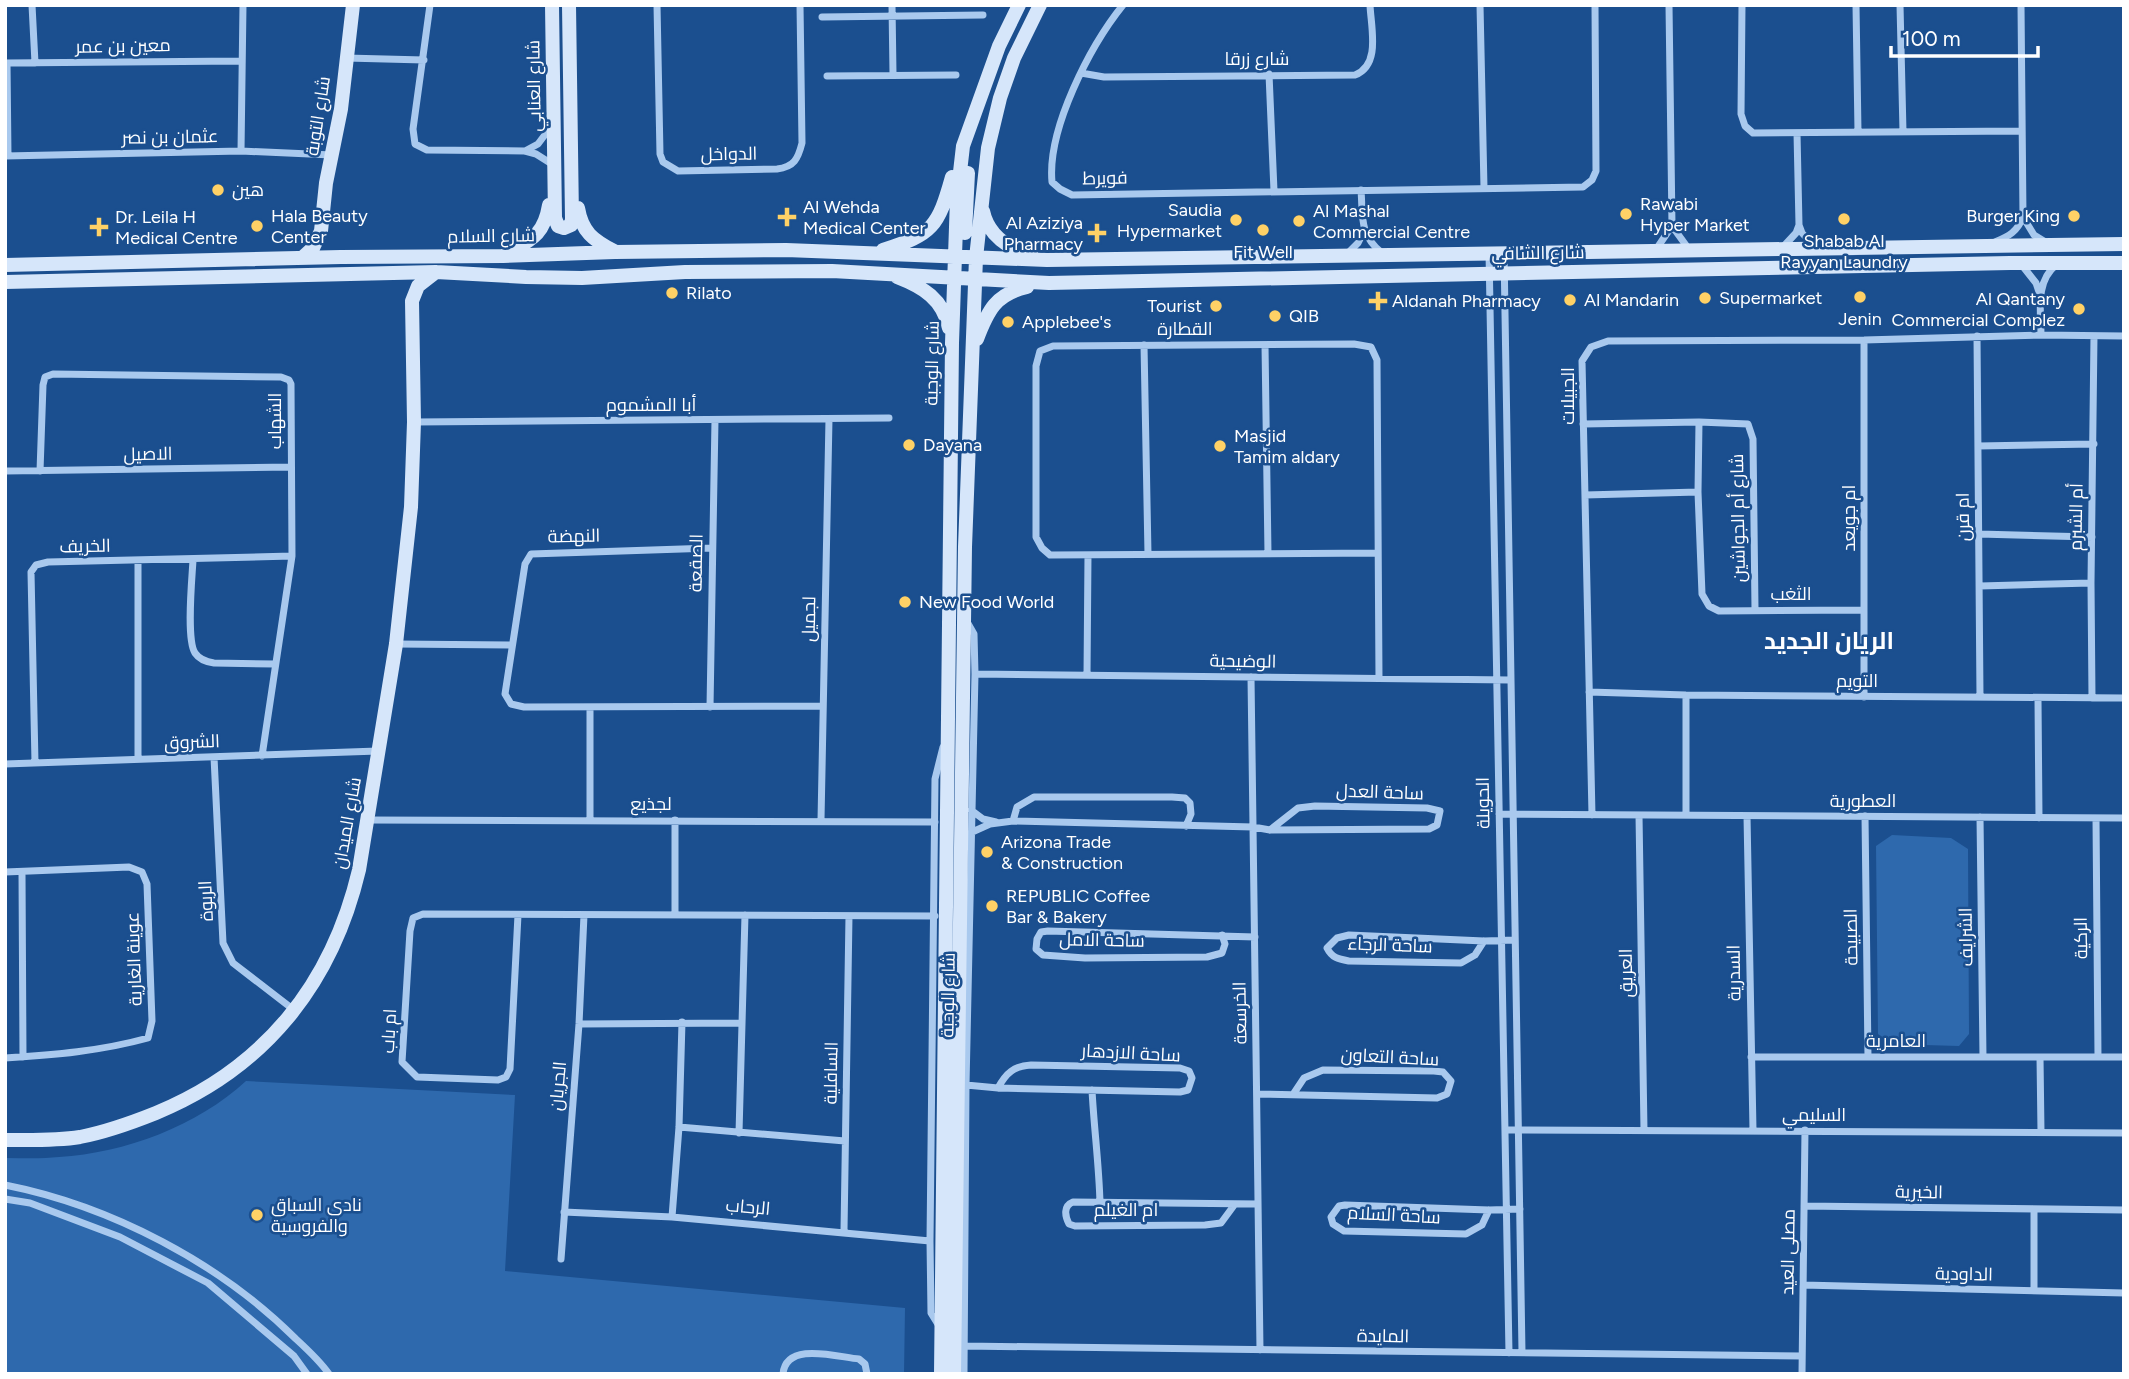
<svg xmlns="http://www.w3.org/2000/svg" width="2129" height="1379" font-family="Figtree,Cairo,sans-serif">
  <style>
    .green { fill: #2e69ad }
    .lines { fill: none; stroke-linecap: round; stroke-linejoin: round }
    .street { stroke: #a9c9ee; stroke-width: 7 }
    .secondary { stroke: #d6e6fa; stroke-width: 14 }
    .poi-dot { fill: #ffd166; stroke: #1b4f8f; stroke-width: 2.5 }
    .labels { text-anchor: middle; dominant-baseline: central; stroke-width: 5; stroke-linejoin: round; paint-order: stroke }
    .street-label { font-size: 18px; fill: #fff; stroke: #1b4f8f }
    .poi-label { font-size: 18px; fill: #fff; stroke: #1b4f8f; text-anchor: start }
    .district-label { font-size: 24px; font-weight: bold; fill: #fff; stroke: #1b4f8f }
  </style>
  <rect width="100%" height="100%" fill="#1b4f8f"/>
  <path class="green" d="M1892 835 1951 838 1968 849 1969 1034 1959 1046 1890 1044 1878 1034 1876 846Z
    M246 1081 515 1095 505 1271 905 1308 904 1374H5V1158C23 1158 41 1159 59 1157 125 1153 197 1126 246 1081Z"/>
  <g class="lines">
    <path class="street" d="M32 5 35 63
      M430 5 413 129 415 144 427 150 525 151 536 154 555 166
      M657 5 660 154 663 162 678 171 777 169C794 167 798 159 802 143L800 5
      M892 5 893 74
      M1123 5C1090 46 1047 129 1052 182L1060 189 1072 195 1583 187 1592 180 1596 171 1595 5
      M1480 5 1484 188
      M1742 5 1741 114 1745 126 1753 133 2021 131
      M1856 5 1858 132
      M1900 5 1903 132
      M2021 5 2023 217
      M822 17 983 15
      M346 58 424 60
      M5 63 241 61
      M7 63 8 156
      M1081 73 1104 77 1355 75C1381 65 1371 28 1370 5
      M1269 74 1274 191
      M827 76 956 75
      M1797 133 1799 225 1802 233 1814 246
      M241 151 243 5
      M525 151 538 144 550 128
      M5 156 241 151 332 155
      M1361 190C1363 216 1359 235 1382 253
      M1672 226 1688 248
      M1995 242C2009 236 2017 232 2023 217L2034 235 2047 243
      M1783 247 1796 233 1799 225
      M1657 248 1672 226 1669 5
      M1489 252 1509 1353
      M1504 252 1522 1352
      M1348 253 1358 243 1364 231
      M2021 264 2036 283 2040 295
      M2041 335C2041 311 2035 282 2056 265
      M1977 336 1980 696
      M1144 345 1148 554
      M1265 345 1268 554
      M415 422 889 418
      M1699 422 1698 492 1702 594 1709 606 1719 611 1864 610
      M1583 424 1699 422 1748 424 1753 439 1755 609
      M1978 446 2094 444
      M5 471 291 467
      M40 471 43 385 45 377 53 374 281 377 289 380 291 384 292 556 262 756
      M1585 495 1698 492
      M1979 534 2092 537
      M712 548 531 554 525 564 505 694 511 704 524 707 823 706
      M1378 553 1050 555 1042 548 1036 537V366L1040 351 1053 346 1354 344 1371 347 1377 360 1379 678
      M193 560C192 579 186 639 195 653 199 659 207 662 214 663L275 664
      M1980 586 2091 583
      M396 644 512 645
      M975 674 1510 680
      M1087 675 1088 555
      M1251 677 1260 1350
      M1589 692 1686 695 2124 698
      M1686 695V815
      M1864 697V340
      M2092 698 2091 583 2094 336
      M2038 699 2039 818
      M710 707 715 420
      M214 757 223 943 233 963 294 1010
      M138 759V561
      M35 763 31 572 36 565 48 562 292 556
      M5 764 378 751
      M971 810 983 819 996 822
      M1499 814 2124 818
      M1592 815 1582 361 1591 347 1608 341 1864 340 2041 335 2124 336
      M1639 815 1644 1130
      M1747 816 1753 1130
      M1865 816 1868 1057
      M1980 817 1983 1057
      M2096 818 2098 1057
      M367 820 935 822
      M590 820V707
      M821 820 829 419
      M1013 821 1017 807 1034 797H1172L1185 798 1190 803 1191 814 1186 826
      M970 833 990 824 1013 821 1253 827 1270 830 1429 829 1437 825 1440 811 1427 808 1315 806 1298 808 1270 830
      M5 872 129 867 142 872 147 884 152 1021 148 1038C101 1051 54 1055 5 1058
      M22 872 23 1057
      M518 915 510 1069 506 1077 498 1080 417 1077 402 1062 410 931 413 918 423 914 935 916
      M675 915V820
      M1222 935 1225 944 1222 953 1207 957 1085 958 1043 955 1036 949 1037 939 1041 932 1048 931 1255 937
      M1484 941 1475 955 1461 963 1349 961C1338 959 1332 958 1327 948L1337 938 1349 935 1484 941 1515 940
      M579 1024 742 1023
      M1751 1057H2124
      M2040 1057 2041 1132
      M966 1085 998 1088 1180 1092 1188 1090 1192 1078 1189 1071 1180 1068 1031 1065C1014 1066 1006 1073 998 1088
      M1092 1090C1094 1128 1099 1165 1100 1203
      M1257 1094 1437 1098 1447 1094 1451 1081 1443 1072 1434 1071 1323 1070 1304 1078 1294 1093
      M679 1127 845 1141
      M1505 1130 2124 1133
      M739 1133 745 915
      M5 1185C111 1206 220 1263 296 1339 308 1350 320 1361 329 1374
      M5 1199 30 1203 120 1237 208 1283 294 1356 307 1374
      M1235 1204 1221 1223 1205 1225 1075 1226 1069 1224C1065 1216 1063 1206 1073 1202L1258 1204
      M1804 1206 2124 1210
      M2034 1209V1291
      M1489 1210 1482 1225 1466 1234 1344 1231 1333 1224 1331 1217 1339 1206 1345 1205 1489 1210 1520 1209
      M564 1212 672 1217 930 1241
      M672 1217 679 1127 682 1022
      M844 1231 849 916
      M561 1259 579 1024 584 915
      M1803 1285 2124 1293
      M939 1326 931 1313 930 1241 935 779 943 747
      M964 1346 1802 1356
      M783 1374C786 1341 837 1357 859 1359L865 1364 867 1374
      M964 1374 966 1085 975 674 974 634 966 620
      M1802 1374 1805 1130"/>
    <path class="secondary" d="M552 5 555 218 558 226 564 228 571 225 572 219 569 5
      M578 208C582 232 593 240 614 251
      M983 211C988 235 1009 249 1032 256
      M965 233 968 173
      M883 250C933 234 938 227 952 177
      M505 255C530 240 544 236 549 205
      M302 258 313 248 321 231 326 183 341 109 353 5
      M5 265 341 257 503 256 615 252 786 250 1047 260 2124 244
      M897 277C923 287 943 299 949 328
      M5 282 436 272 526 277 582 278 685 272 832 271 1049 283 2010 263H2124
      M977 339C988 310 996 294 1027 287
      M5 1140C30 1140 55 1141 80 1137 106 1132 131 1123 156 1113 265 1068 332 984 359 870L396 644 411 507 414 422 412 301 418 286 436 272
      M941 1374 952 343 957 198 963 146 999 46 1019 5
      M954 1374 965 547 976 258 988 148 1000 98 1014 58 1040 5"/>
  </g>
  <g class="poi-dot">
    <circle cx="218" cy="190" r="7"/>
    <circle cx="1626" cy="214" r="7"/>
    <circle cx="2074" cy="216" r="7"/>
    <path d="M783.5 206.5h7v7h7v7h-7v7h-7v-7h-7v-7h7z"/>
    <circle cx="1844" cy="219" r="7"/>
    <circle cx="1236" cy="220" r="7"/>
    <circle cx="1299" cy="221" r="7"/>
    <circle cx="257" cy="226" r="7"/>
    <path d="M95.5 216.5h7v7h7v7h-7v7h-7v-7h-7v-7h7z"/>
    <circle cx="1263" cy="230" r="7"/>
    <path d="M1093.5 222.5h7v7h7v7h-7v7h-7v-7h-7v-7h7z"/>
    <circle cx="672" cy="293" r="7"/>
    <circle cx="1860" cy="297" r="7"/>
    <circle cx="1705" cy="298" r="7"/>
    <circle cx="1570" cy="300" r="7"/>
    <path d="M1374.5 290.5h7v7h7v7h-7v7h-7v-7h-7v-7h7z"/>
    <circle cx="1216" cy="306" r="7"/>
    <circle cx="2079" cy="309" r="7"/>
    <circle cx="1275" cy="316" r="7"/>
    <circle cx="1008" cy="322" r="7"/>
    <circle cx="909" cy="445" r="7"/>
    <circle cx="1220" cy="446" r="7"/>
    <circle cx="905" cy="602" r="7"/>
    <circle cx="987" cy="852" r="7"/>
    <circle cx="992" cy="906" r="7"/>
    <circle cx="257" cy="1215" r="7"/>
  </g>
  <g class="labels">
    <g class="street-label">
      <text transform="translate(123 46) rotate(-1)">معين بن عمر</text>
      <text x="1257" y="59">شارع زرقا</text>
      <text transform="translate(534 86) rotate(-91)">شارع العنابي</text>
      <text transform="translate(318 116) rotate(-81)">شارع التوبة</text>
      <text transform="translate(170 137) rotate(-1)">عثمان بن نصر</text>
      <text transform="translate(729 154) rotate(-1)">الدواخل</text>
      <text transform="translate(1105 178) rotate(-1)">فويرط</text>
      <text transform="translate(491 236) rotate(-1)">شارع السلام</text>
      <text transform="translate(1538 253) rotate(-1)">شارع الشافي</text>
      <text x="1185" y="329">القطارة</text>
      <text transform="translate(932 363) rotate(-89)">شارع الوجبة</text>
      <text transform="translate(1568 396) rotate(-90)">الجبيلات</text>
      <text x="651" y="405">أبا المشموم</text>
      <text transform="translate(275 421) rotate(-90)">الشهاب</text>
      <text transform="translate(148 454) rotate(-1)">الاصيل</text>
      <text transform="translate(1963 517) rotate(-91)">ام قرن</text>
      <text transform="translate(2076 517) rotate(-89)">أم الشبرم</text>
      <text transform="translate(1738 518) rotate(-91)">شارع أم الجواشين</text>
      <text transform="translate(1849 518) rotate(-90)">ام جويعد</text>
      <text transform="translate(574 536) rotate(-1)">النهضة</text>
      <text transform="translate(85 546) rotate(-1)">الخريف</text>
      <text transform="translate(696 563) rotate(-89)">الصقعة</text>
      <text x="1791" y="594">الثغب</text>
      <text transform="translate(809 619) rotate(-89)">لجميل</text>
      <text transform="translate(1243 661) rotate(1)">الوضيحية</text>
      <text x="1857" y="681">التويم</text>
      <text transform="translate(192 742) rotate(-2)">الشروق</text>
      <text transform="translate(1380 792) rotate(2)">ساحة العدل</text>
      <text x="1863" y="801">العطورية</text>
      <text transform="translate(1483 803) rotate(-91)">الحويلة</text>
      <text x="651" y="804">لجذيع</text>
      <text transform="translate(347 823) rotate(-80)">شارع الميدان</text>
      <text transform="translate(206 901) rotate(-93)">الربوة</text>
      <text transform="translate(1851 937) rotate(-91)">الصبيحة</text>
      <text transform="translate(1966 937) rotate(-91)">الشرايف</text>
      <text transform="translate(2081 938) rotate(-91)">الركية</text>
      <text transform="translate(1102 940) rotate(1)">ساحة الامل</text>
      <text transform="translate(1390 945) rotate(2)">ساحة الرجاء</text>
      <text transform="translate(134 959) rotate(-92)">عوينة الغارية</text>
      <text transform="translate(1626 973) rotate(-91)">العريق</text>
      <text transform="translate(1734 973) rotate(-91)">السدرية</text>
      <text transform="translate(948 995) rotate(-89)">شارع الوجبة</text>
      <text transform="translate(1240 1013) rotate(-91)">الخرسعة</text>
      <text transform="translate(389 1031) rotate(-87)">ام باب</text>
      <text x="1896" y="1041">العامرية</text>
      <text transform="translate(1131 1053) rotate(3)">ساحة الازدهار</text>
      <text transform="translate(1390 1057) rotate(3)">ساحة التعاون</text>
      <text transform="translate(831 1073) rotate(-89)">السافلية</text>
      <text transform="translate(558 1086) rotate(-85)">الجريان</text>
      <text x="1814" y="1115">السليمي</text>
      <text transform="translate(1919 1192) rotate(1)">الخيرية</text>
      <text transform="translate(748 1207) rotate(5)">الرحاب</text>
      <text x="1126" y="1210">ام الغيلم</text>
      <text transform="translate(1394 1215) rotate(3)">ساحة السلام</text>
      <text transform="translate(1788 1252) rotate(-89)">مصلى العيد</text>
      <text transform="translate(1964 1274) rotate(1)">الداودية</text>
      <text transform="translate(1383 1336) rotate(1)">المايدة</text>
    </g>
    <g class="poi-label">
      <text x="232" y="190">هين</text>
      <text x="1640" y="204">Rawabi<tspan x="1640" dy="21">Hyper Market</tspan></text>
      <text x="803" y="207">Al Wehda<tspan x="803" dy="21">Medical Center</tspan></text>
      <text x="1222" y="210" text-anchor="end">Saudia<tspan x="1222" dy="21">Hypermarket</tspan></text>
      <text x="1313" y="211">Al Mashal<tspan x="1313" dy="21">Commercial Centre</tspan></text>
      <text x="271" y="216">Hala Beauty<tspan x="271" dy="21">Center</tspan></text>
      <text x="2060" y="216" text-anchor="end">Burger King</text>
      <text x="115" y="217">Dr. Leila H<tspan x="115" dy="21">Medical Centre</tspan></text>
      <text x="1083" y="223" text-anchor="end">Al Aziziya<tspan x="1083" dy="21">Pharmacy</tspan></text>
      <text x="1844" y="241" text-anchor="middle">Shabab Al<tspan x="1844" dy="21">Rayyan Laundry</tspan></text>
      <text x="1263" y="252" text-anchor="middle">Fit Well</text>
      <text x="686" y="293">Rilato</text>
      <text x="1719" y="298">Supermarket</text>
      <text x="2065" y="299" text-anchor="end">Al Qantany<tspan x="2065" dy="21">Commercial Complez</tspan></text>
      <text x="1584" y="300">Al Mandarin</text>
      <text x="1392" y="301">Aldanah Pharmacy</text>
      <text x="1202" y="306" text-anchor="end">Tourist</text>
      <text x="1289" y="316">QIB</text>
      <text x="1860" y="319" text-anchor="middle">Jenin</text>
      <text x="1022" y="322">Applebee's</text>
      <text x="1234" y="436">Masjid<tspan x="1234" dy="21">Tamim aldary</tspan></text>
      <text x="923" y="445">Dayana</text>
      <text x="919" y="602">New Food World</text>
      <text x="1001" y="842">Arizona Trade<tspan x="1001" dy="21">&amp; Construction</tspan></text>
      <text x="1006" y="896">REPUBLIC Coffee<tspan x="1006" dy="21">Bar &amp; Bakery</tspan></text>
      <text x="271" y="1205">نادي السباق<tspan x="271" dy="21">والفروسية</tspan></text>
    </g>
    <g class="district-label">
      <text x="1829" y="640">الريان الجديد</text>
    </g>
  </g>
  <rect width="2129" height="1379" fill="none" stroke="#ffffff" stroke-width="14"/>
  <path d="M1891 46v10h147v-10" fill="none" stroke="#ffffff" stroke-width="3.5"/>
  <text x="1902" y="46" font-size="21" fill="#ffffff" stroke="#1b4f8f" stroke-width="5" paint-order="stroke">100 m</text>
</svg>
